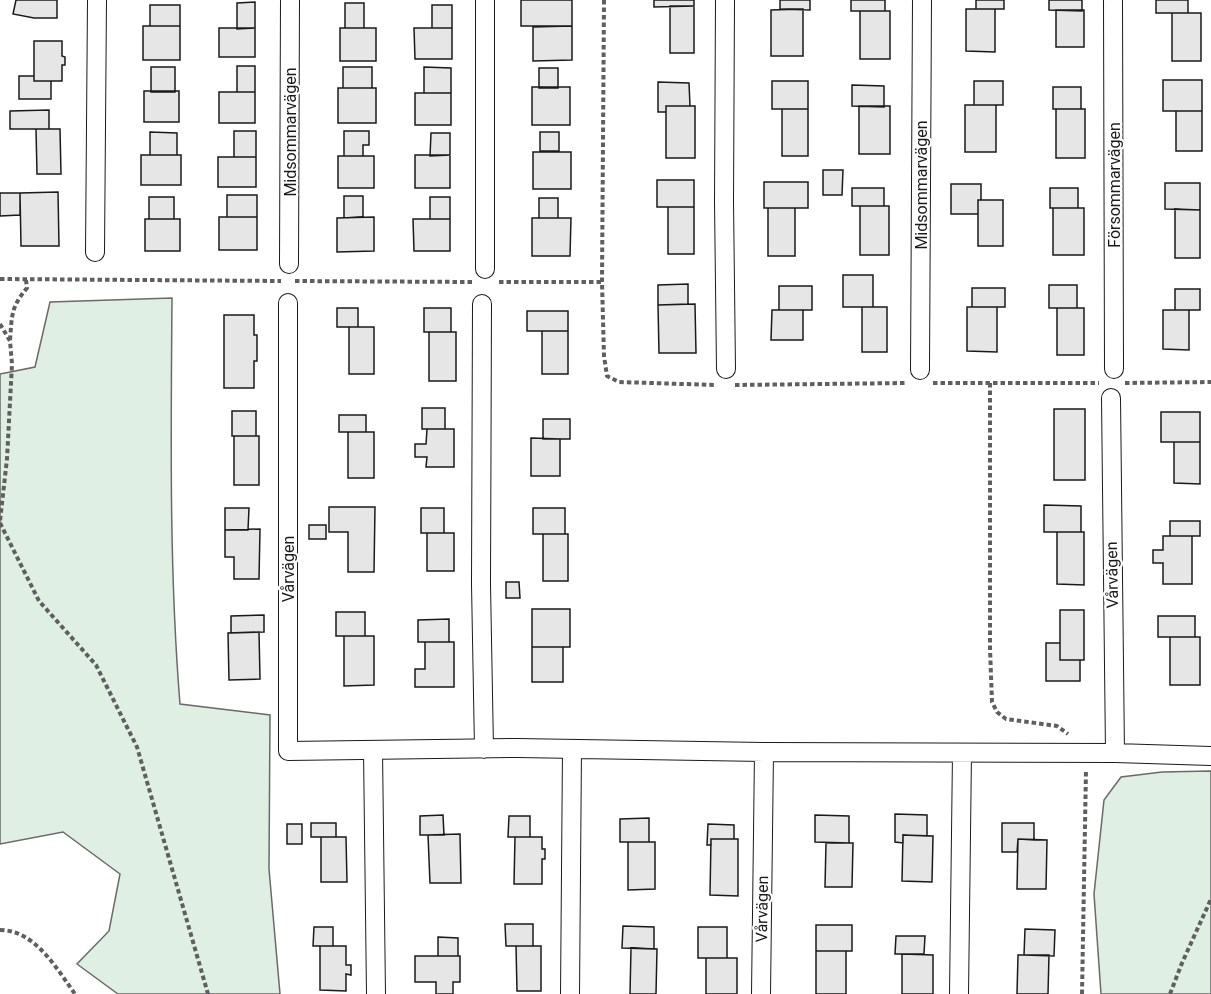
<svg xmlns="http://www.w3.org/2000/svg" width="1211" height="994" font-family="Roboto,sans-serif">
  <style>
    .green { fill: #e0efe3; stroke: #6a6a6a; stroke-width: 1.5 }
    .building { fill: #e6e6e6; stroke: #1a1a1a; stroke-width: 1.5 }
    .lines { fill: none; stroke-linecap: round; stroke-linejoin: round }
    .minor-casing { stroke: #1a1a1a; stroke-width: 20 }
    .path { stroke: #5f5f5f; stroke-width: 4; stroke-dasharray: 4.5 3; stroke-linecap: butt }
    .minor { stroke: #fff; stroke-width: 18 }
    .labels { text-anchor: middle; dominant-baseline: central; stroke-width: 4.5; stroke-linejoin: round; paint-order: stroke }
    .street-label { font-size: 16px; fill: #1a1a1a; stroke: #fff }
  </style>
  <rect width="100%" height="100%" fill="#fff"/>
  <path class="green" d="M172 298C171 433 169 569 180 704L270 715 269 869 280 994H118L77 964 109 931 120 874 63 832 0 844V374L35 367 50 302Z
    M1211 771V994H1101L1094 894 1104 800 1121 777 1162 772Z"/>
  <path class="building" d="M16 0H57V18H34L13 14Z
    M521 0H572V26H521Z
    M654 0H694V6L654 7Z
    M780 0H810V10L780 9Z
    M851 0H885V11H851Z
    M976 0H1004V9H976Z
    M1049 0H1082V11L1049 10Z
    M1156 0H1188V13H1156Z
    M255 2V28L237 29V3Z
    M345 3H364V28H345Z
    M150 5H180V26H150Z
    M432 5H452V28H432Z
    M670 6H694V53H670Z
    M803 9V56H771V10Z
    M966 9H995V52L966 51Z
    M1056 10H1084V47H1056Z
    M860 11H890V59H860Z
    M1172 13H1201V61H1172Z
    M143 26H180V60H143Z
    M572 26V60L533 61V27Z
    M219 28H255V57H219Z
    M340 28H376V61H340Z
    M414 28H452V59H415Z
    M34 41H62V56L65 57V65H62V81H34Z
    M237 66H255V92H237Z
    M151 67H175V92H151Z
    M343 67H372V88H343Z
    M424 67 451 68V93H424Z
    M539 68H558V88H539Z
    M19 76H34V81H51V99H19Z
    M1163 80H1202V111H1163Z
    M772 81H808V109H772Z
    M974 81H1003V105H974Z
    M658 82 689 83 690 106H666V112H658Z
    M852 85 884 86V107L852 106Z
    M532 87H570V125H532Z
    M1053 87H1081V109H1053Z
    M338 88H376V123H338Z
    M144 91H179V122H144Z
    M219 92H255V123H219Z
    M415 93H451V125H415Z
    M965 105H996V152H965Z
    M666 106H695V158H666Z
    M859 106H890V154H859Z
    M782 109H808V156H782Z
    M1056 109H1085V158H1056Z
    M49 110V129H10V111Z
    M1176 111H1202V151H1176Z
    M36 129H60L61 174H37Z
    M234 131H256V157H234Z
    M344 131H369V145H363V156H344Z
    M150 132 177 133V155H150Z
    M540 132H559V151H540Z
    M431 133H450V155L430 156Z
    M533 152H571V189H533Z
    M141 155H181V185H141Z
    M415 155H450V188H415Z
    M338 156H374V188H338Z
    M218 157H256V187H218Z
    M823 170H843L842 195H823Z
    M657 180H694V207H657Z
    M764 182H808V208H764Z
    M1165 183H1200V210L1165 209Z
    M951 184H981V200H978V214H951Z
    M852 188H884V206H852Z
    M1050 188H1078V208H1050Z
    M58 192 59 246H21L20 193Z
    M0 193H20V215L0 216Z
    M227 195H257V217H227Z
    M344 196H363V217L344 218Z
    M149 197H174V219H149Z
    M430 197H450V219H430Z
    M539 198H558V218H539Z
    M978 200H1003V246H978Z
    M860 206H889V255H860Z
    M668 207H694V254H668Z
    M768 208H795V256H768Z
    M1053 208H1084V255H1053Z
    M1175 209 1200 210V258H1175Z
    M219 217H257V250H219Z
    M374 217V251L337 252V218Z
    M532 218H571L570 256H532Z
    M145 219H180V251H145Z
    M413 219H450V251H414Z
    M843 275H873V307H843Z
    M688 284V304L658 305V285Z
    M1049 285H1077V308H1049Z
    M779 286H812V310H779Z
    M972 288H1005V307H972Z
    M1175 289H1200V310H1175Z
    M695 304 696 353H659L658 305Z
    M862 307H887V352H862Z
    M967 307H997V352L967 351Z
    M337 308H358V327H337Z
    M424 308H451V332H424Z
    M1057 308H1084V355H1057Z
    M772 310H803V340H771Z
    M1163 310H1189V350L1163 349Z
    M527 311H568V331H527Z
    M224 315H254V335H257V361H254V388H224Z
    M349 327H374V374H349Z
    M542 331H568V374H542Z
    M429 332H456V381H429Z
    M422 408H445V429H422Z
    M1054 409H1085V480H1054Z
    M232 411H256V436H232Z
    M1161 412H1200V442H1161Z
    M339 415H366V432H339Z
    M543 419H570V439H543Z
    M427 429H454V467H426L427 457H415V444H426Z
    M348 432H374V478H348Z
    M234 436H259V485H234Z
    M531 438 560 439V476H531Z
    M1174 442H1200V484L1174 483Z
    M1044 505 1081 506V532H1044Z
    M329 507H375L374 572H348V532H329Z
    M225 508H249L248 530H225Z
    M421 508H444V533H421Z
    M533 508H565V534H533Z
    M1170 521H1200V536H1170Z
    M309 525H326V539H309Z
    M260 529 259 579H234V557H225V530Z
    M1057 532H1084V585L1057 584Z
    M427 533H454V571H427Z
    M543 534H568V581H543Z
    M1163 536H1192V584H1163V563H1153V550H1163Z
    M506 582H519L520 598H506Z
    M532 609H570V647H532Z
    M1060 610H1084V660H1060Z
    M336 612H365V636H336Z
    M264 615V632L231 633V616Z
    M1158 616H1195V637H1158Z
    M449 619V642H418V620Z
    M259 632 260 679 229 680 228 633Z
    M344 636H374V685L344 686Z
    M1170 637H1200V685H1170Z
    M425 642H454V687H415V669H425Z
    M1046 643H1060V660H1080V681H1046Z
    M532 647H563V682H532Z
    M895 814 927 815V836L903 835V843L895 842Z
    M443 815 444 835H420V816Z
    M815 815 849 816V843L815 842Z
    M509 816H530V837H508Z
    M649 818V842H620V819Z
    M311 823H336V837H311Z
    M1002 823H1034V840L1018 839 1017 852H1002Z
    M287 824H302V844H287Z
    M708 824 734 825V839H711V845H707Z
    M460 834 461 883H430L428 835Z
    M903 835 933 836 932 882 902 881Z
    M321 837H346L347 882H321Z
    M515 837H542V849H545V859H542V884H514Z
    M711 839H738V896L710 895Z
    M1018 839 1047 840 1046 889H1017Z
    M628 842H655V889L628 890Z
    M826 843H853L852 887H825Z
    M505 924H533V946H506Z
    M816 925H852V951H816Z
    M623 926 654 927V949L622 948Z
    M314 927H333V946H313Z
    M698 927H727V958H698Z
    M1025 929 1055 930 1054 956 1024 955Z
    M896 936H925L924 954H895Z
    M438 937 458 938V956H438Z
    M320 946H346V965H351V975L346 974V991L320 990Z
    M516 946H541V991H517Z
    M631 948 657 949 656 994H630Z
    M816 951H846V994H816Z
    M902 954 933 955V994H902Z
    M1018 955H1049L1048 994H1017Z
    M415 956H460V982H453V994H436V982H415Z
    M706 958H737V994H706Z"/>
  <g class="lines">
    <defs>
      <path id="minor" d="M485 0V269
        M725 0 724 201 726 369
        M1113 0 1114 369
        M95 252 97 0
        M289 264 290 0
        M288 303V751L517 748 764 752 1115 753 1211 756
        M482 304 481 584 484 749
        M920 370 922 0
        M1111 398 1115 753
        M373 750 376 994
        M570 994 572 749
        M761 994 764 752
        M959 994 962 753"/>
    </defs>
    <use href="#minor" class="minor-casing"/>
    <path class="path" d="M604 0 602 282 604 356 607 376 619 382 715 385
      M0 279 281 281
      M295 281 473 282
      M499 282H602
      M0 324 10 341 12 364 7 459 0 521
      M10 340C12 315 11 307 27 288L26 280
      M933 383H1099
      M990 383V648L992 702 997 712 1006 719 1057 726 1068 734
      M1125 383 1211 382
      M735 385 907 383
      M0 523 39 601 96 665 137 747 208 994
      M0 930C35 930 57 969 75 994
      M1082 994 1086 769
      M1170 994 1182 963 1211 899"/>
    <use href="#minor" class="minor"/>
  </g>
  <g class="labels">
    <g class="street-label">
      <text transform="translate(290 132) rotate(-90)">Midsommarvägen</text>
      <text transform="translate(921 185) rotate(-90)">Midsommarvägen</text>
      <text transform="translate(1114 185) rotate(-90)">Försommarvägen</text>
      <text transform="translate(288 569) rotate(-90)">Vårvägen</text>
      <text transform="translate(1112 575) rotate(-91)">Vårvägen</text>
      <text transform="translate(762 909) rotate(-89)">Vårvägen</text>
    </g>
  </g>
</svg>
